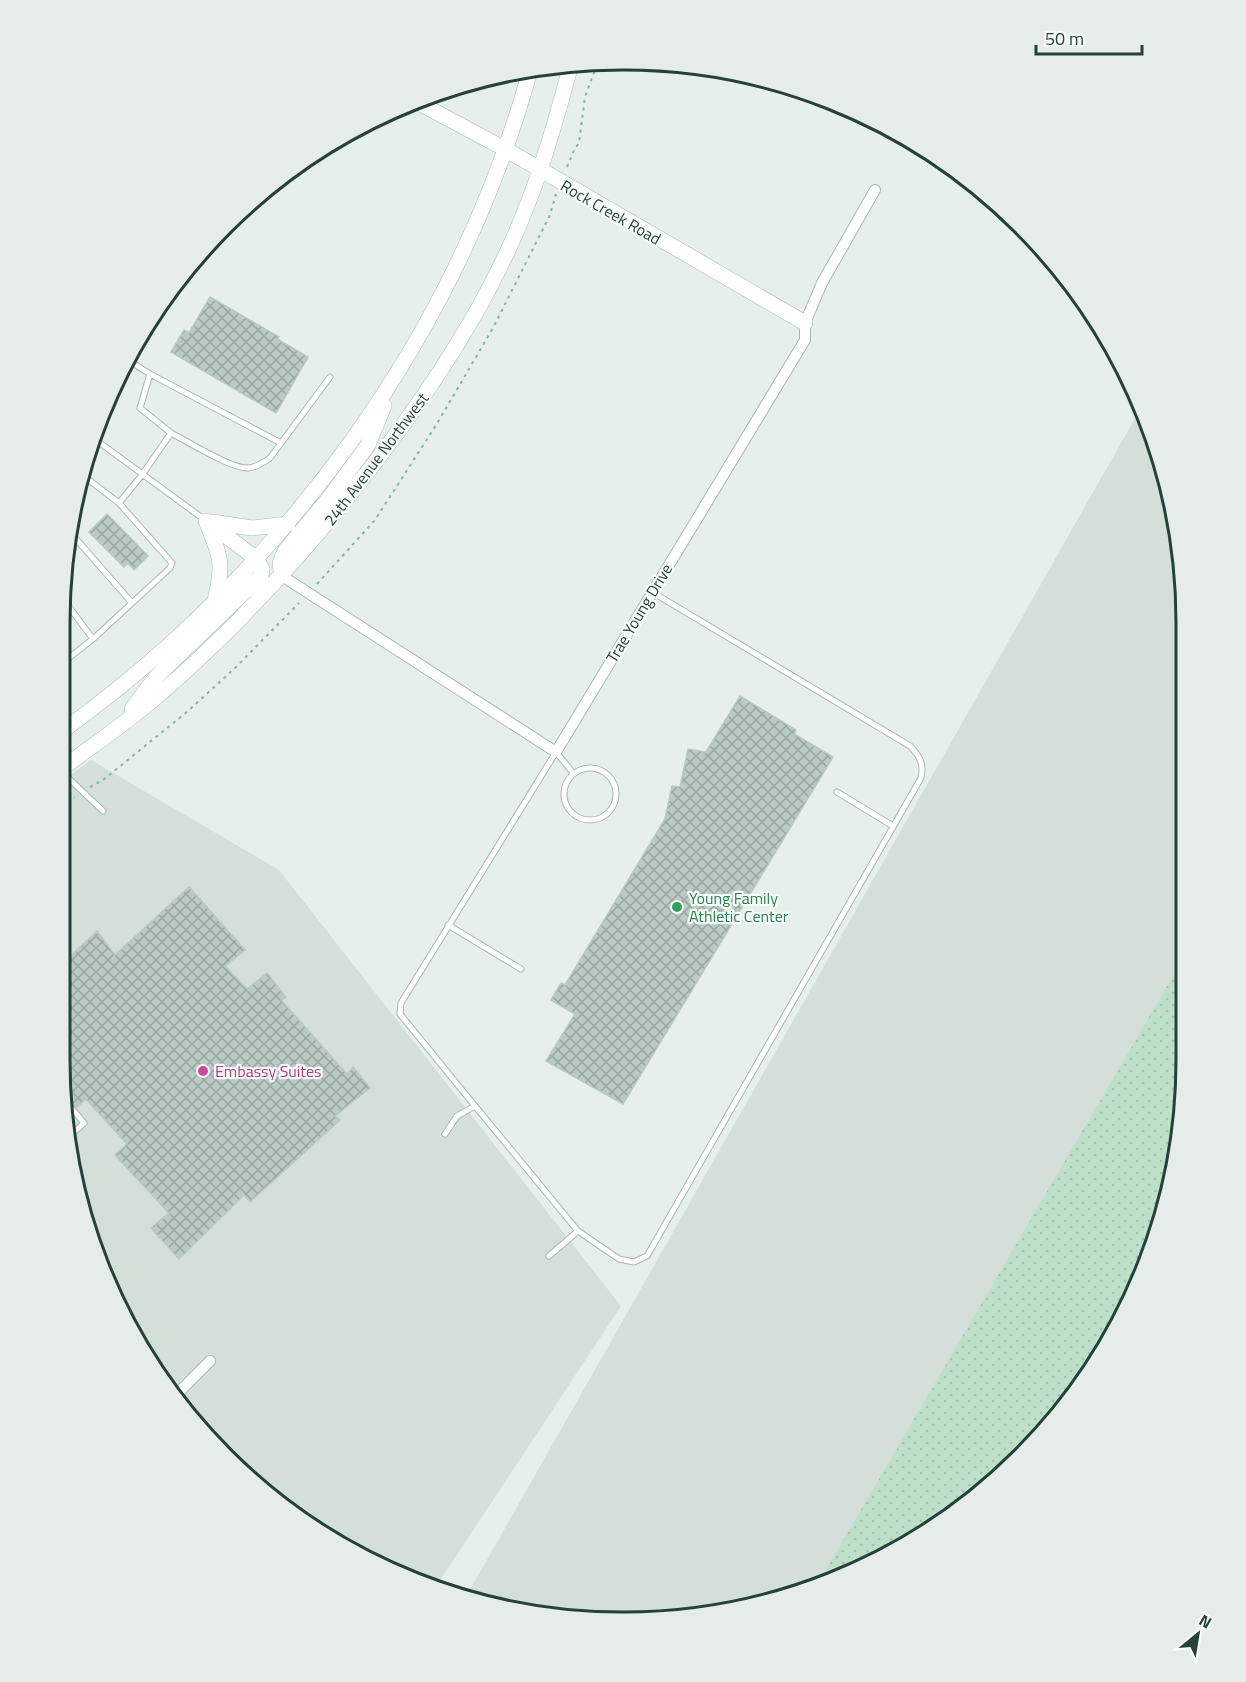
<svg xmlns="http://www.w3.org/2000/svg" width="1246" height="1682" font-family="'Titillium Web',sans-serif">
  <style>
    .built { fill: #d4dfda }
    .grass { fill: url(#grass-dots) }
    .building { fill: url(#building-cross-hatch); stroke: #b8c9c2; stroke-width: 1.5 }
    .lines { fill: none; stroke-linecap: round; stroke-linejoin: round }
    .lane-casing { stroke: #a8b8b2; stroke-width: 7 }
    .street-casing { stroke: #a8b8b2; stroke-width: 12 }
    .secondary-casing { stroke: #a4bbb3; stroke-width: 16 }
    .path { stroke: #86b3a5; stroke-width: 2; stroke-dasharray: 3 4.5; stroke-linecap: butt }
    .lane { stroke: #fff; stroke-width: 5 }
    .street { stroke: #fff; stroke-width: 10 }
    .secondary { stroke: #fff; stroke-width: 15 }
    .leisure-dot { fill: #2e9e5b; stroke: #f7fbf9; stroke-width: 2 }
    .hotel-dot { fill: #d1479c; stroke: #f7fbf9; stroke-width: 2 }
    .labels { text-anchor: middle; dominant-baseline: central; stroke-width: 4.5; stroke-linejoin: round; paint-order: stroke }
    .street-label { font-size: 16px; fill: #24423a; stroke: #f7fbf9 }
    .leisure-label { font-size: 16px; fill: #27864d; stroke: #f7fbf9; text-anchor: start }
    .hotel-label { font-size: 16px; fill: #b23c85; stroke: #f7fbf9; text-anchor: start }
    .rim { fill: none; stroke: #24423a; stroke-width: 3 }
  </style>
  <defs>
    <pattern id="grass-dots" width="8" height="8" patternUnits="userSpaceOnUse" patternTransform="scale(1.5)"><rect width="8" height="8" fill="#bfe0c8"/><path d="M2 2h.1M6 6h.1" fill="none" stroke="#a4c1ad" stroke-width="1.8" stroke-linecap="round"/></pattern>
    <pattern id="building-cross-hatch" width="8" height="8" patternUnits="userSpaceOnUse" patternTransform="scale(1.5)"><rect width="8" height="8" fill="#bbcac4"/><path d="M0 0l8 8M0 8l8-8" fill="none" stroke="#98a6a0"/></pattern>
  </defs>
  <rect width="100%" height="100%" fill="#e6efeb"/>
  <path class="built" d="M1142 406 1181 549 1185 1096 1167 1205 1128 1308 1047 1430 966 1505 839 1579 696 1617 514 1611 467 1595Z
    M91 760 279 870 621 1306 437 1585 374 1564 252 1483 155 1371 79 1205 60 1059 61 782Z"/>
  <path class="grass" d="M1184 957 1185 1096 1167 1205 1128 1308 1047 1430 966 1505 839 1579 817 1585Z"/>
  <path class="building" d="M210 297 279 337 277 339 308 357 276 413 171 352 184 330 189 333Z
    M107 514 148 556 134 570 128 563 124 567 89 532Z
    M740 696 796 730 794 734 833 757 623 1104 546 1061 575 1014 551 1000 561 983 565 985 665 819 672 786 680 787 688 749 706 752Z
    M189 887 245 950 225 966 247 989 267 973 286 997 281 1000 347 1074 353 1067 370 1088 335 1116 340 1120 250 1202 244 1195 179 1259 151 1228 169 1213 115 1155 127 1144 86 1099 77 1107 70 1106 67 1115 61 1068 70 1061 60 1051V1019L65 1014 60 1008V966L97 931 115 955Z"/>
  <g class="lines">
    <defs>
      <path id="lane" d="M150 374 281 443
        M171 433C187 441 233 470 249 468 257 467 264 462 270 458L330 377
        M96 440 205 520
        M81 474 119 503 172 563 170 568 93 639
        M119 503 142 475 171 433 140 408 150 374 131 362
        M70 532 132 603
        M61 664 93 639 61 596
        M564 794a26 26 0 1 1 52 0a26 26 0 1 1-52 0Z
        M62 772 103 811
        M837 792 893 826
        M448 925 521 969
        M475 1106 578 1231 549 1256
        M445 1134 457 1116 475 1106 400 1014 401 1003 556 752 573 773
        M70 1136 84 1123 73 1110
        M578 1231 619 1259 634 1262 647 1256 921 778C924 764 920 756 910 746L652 592"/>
      <path id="street" d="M282 576 556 752 805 340V323L822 283 875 190
        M176 1395 210 1361"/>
      <path id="secondary" d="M417 102 505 149 805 323
        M206 521C221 558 224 562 215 601
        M212 522 252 528 288 524
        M282 576 280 563 285 551 329 498 368 445 384 406
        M132 709 156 677 261 576 262 569 257 559 206 521
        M61 732C284 571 456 338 530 71
        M61 769C92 746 125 724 155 698 233 632 300 558 363 478 429 393 490 303 528 203 546 157 559 110 571 64"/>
    </defs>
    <use href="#lane" class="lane-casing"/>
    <use href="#street" class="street-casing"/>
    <use href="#secondary" class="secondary-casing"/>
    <path class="path" d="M567 167 575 148 579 143 585 97 598 62
      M317 584 375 520 438 422 493 328 550 215 556 194
      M90 787 103 780 188 711 235 668 299 603
      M61 805 75 797"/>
    <use href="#lane" class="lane"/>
    <use href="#street" class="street"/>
    <use href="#secondary" class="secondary"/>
  </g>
  <circle class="leisure-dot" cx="677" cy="907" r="6"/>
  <circle class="hotel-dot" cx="203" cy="1071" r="6"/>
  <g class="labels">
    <g class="street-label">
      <text transform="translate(611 212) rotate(30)">Rock Creek Road</text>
      <text transform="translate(376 459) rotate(-53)">24th Avenue Northwest</text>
      <text transform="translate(639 613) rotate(-59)">Trae Young Drive</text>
    </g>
    <g class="leisure-label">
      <text x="689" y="898">Young Family<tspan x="689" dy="18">Athletic Center</tspan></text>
    </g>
    <g class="hotel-label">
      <text x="215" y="1071">Embassy Suites</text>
    </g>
  </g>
  <path d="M0 0H1246V1682H0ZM622 70H624A552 552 0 0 1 1176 622V1060A552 552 0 0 1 624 1612H622A552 552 0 0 1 70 1060V622A552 552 0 0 1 622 70Z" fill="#e6ecea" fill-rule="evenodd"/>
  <path class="rim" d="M622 70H624A552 552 0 0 1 1176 622V1060A552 552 0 0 1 624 1612H622A552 552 0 0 1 70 1060V622A552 552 0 0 1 622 70Z"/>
  <g transform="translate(1198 1634) rotate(30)" stroke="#f7fbf9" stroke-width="4.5" paint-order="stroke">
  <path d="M0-4.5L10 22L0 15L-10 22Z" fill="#24423a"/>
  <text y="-9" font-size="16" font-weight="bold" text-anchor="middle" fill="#24423a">N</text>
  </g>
  <path d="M1036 45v9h106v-9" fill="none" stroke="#24423a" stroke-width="3"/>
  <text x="1045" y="45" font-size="18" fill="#24423a" stroke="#f7fbf9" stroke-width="4.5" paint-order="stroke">50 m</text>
</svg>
